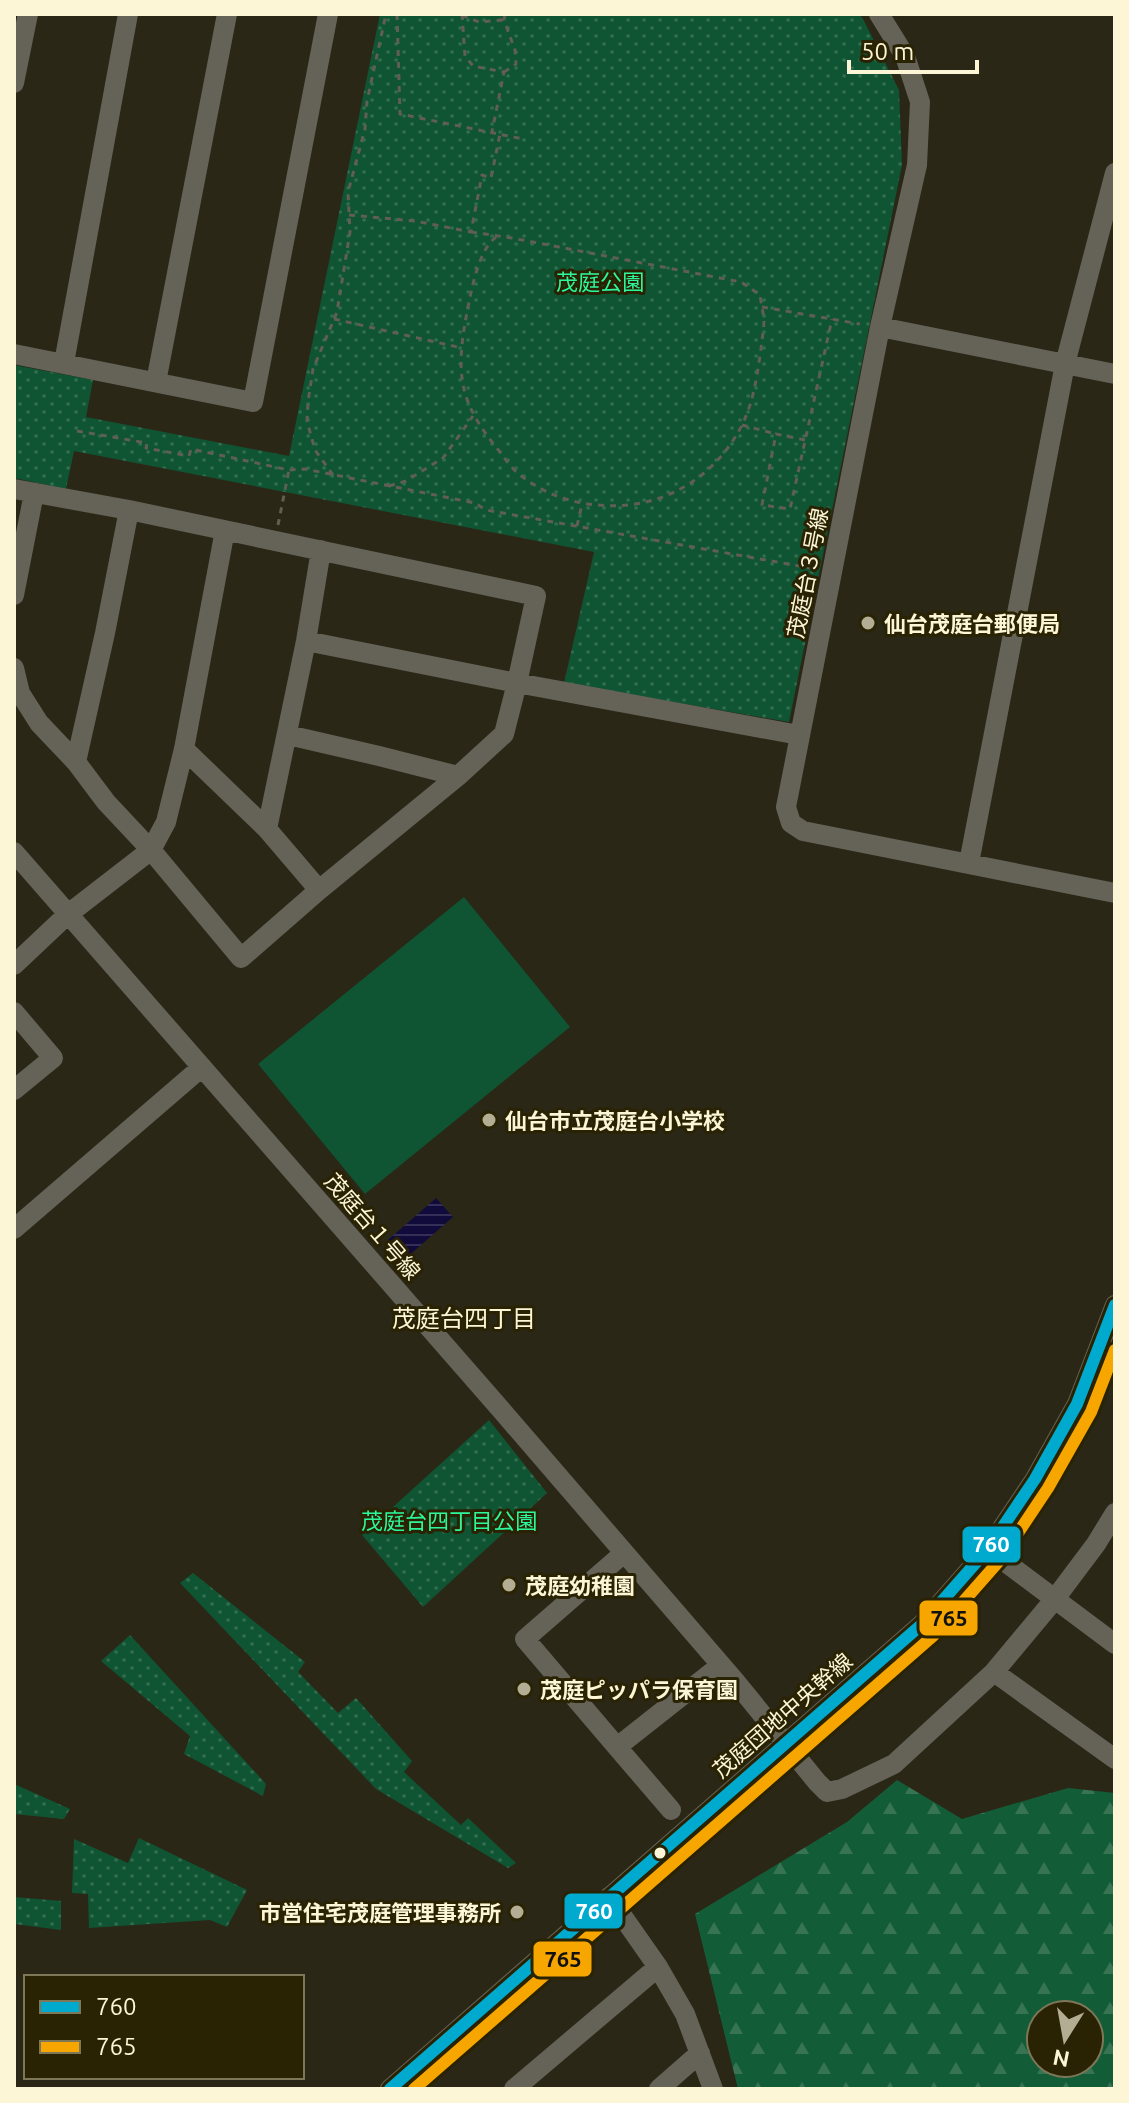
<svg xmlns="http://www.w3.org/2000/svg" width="1129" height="2103" font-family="Ubuntu,'Noto Sans JP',sans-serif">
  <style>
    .grass { fill: #0f5433 }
    .forest { fill: url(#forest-firs); fill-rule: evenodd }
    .park { fill: url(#park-dots) }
    .water { fill: url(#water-rules) }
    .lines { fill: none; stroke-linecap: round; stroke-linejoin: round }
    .path { stroke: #615e53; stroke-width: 3; stroke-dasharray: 6 6; stroke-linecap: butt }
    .minor { stroke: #656258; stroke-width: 20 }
    .bus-1-casing { stroke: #2a2303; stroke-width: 18 }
    .bus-2-casing { stroke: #2a2303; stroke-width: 18 }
    .bus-1 { stroke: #00a9ce; stroke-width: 12 }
    .bus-2 { stroke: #f7a600; stroke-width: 12 }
    .poi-dot { fill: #b3ad93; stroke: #2a2303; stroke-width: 3 }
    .bus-dot { fill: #fcf5d6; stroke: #2a2303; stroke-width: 3 }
    .labels { text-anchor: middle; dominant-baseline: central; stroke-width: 6; stroke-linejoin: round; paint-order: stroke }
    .park-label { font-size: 22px; fill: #2cf79d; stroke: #2a2303 }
    .street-label { font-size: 22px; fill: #fcf5d6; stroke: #2a2303 }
    .poi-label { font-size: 22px; font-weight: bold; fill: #fcf5d6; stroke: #2a2303; text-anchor: start }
    .neighbourhood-label { font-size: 24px; fill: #fcf5d6; stroke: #2a2303 }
    .line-badge { stroke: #2a2303; stroke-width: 3 }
    .badge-label { font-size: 22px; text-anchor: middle; font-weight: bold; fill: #fff }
    .pale-badge-label { font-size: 22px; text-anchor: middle; font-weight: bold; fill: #111 }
  </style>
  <defs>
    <pattern id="forest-firs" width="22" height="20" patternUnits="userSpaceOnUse" patternTransform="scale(2)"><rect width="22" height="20" fill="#135c38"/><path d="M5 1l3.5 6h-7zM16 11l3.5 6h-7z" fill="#367454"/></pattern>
    <pattern id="park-dots" width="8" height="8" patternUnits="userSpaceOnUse" patternTransform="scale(2)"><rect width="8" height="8" fill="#0f5433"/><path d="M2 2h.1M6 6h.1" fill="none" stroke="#336d50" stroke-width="1.8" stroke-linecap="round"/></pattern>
    <pattern id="water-rules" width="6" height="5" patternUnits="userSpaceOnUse" patternTransform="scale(2)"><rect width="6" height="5" fill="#110b3c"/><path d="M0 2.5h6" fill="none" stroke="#352f57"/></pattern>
  </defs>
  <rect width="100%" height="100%" fill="#2b2716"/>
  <path class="grass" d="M464 897 570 1027 365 1194 258 1064Z"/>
  <path class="forest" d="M897 1780 962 1819 1068 1788 1115 1793V2089H738L695 1914 847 1822ZM1041 2015H1089V2063H1041Z"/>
  <path class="park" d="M380 14H859L863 19 899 90 902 165 789 722 564 683 594 552 74 451 66 489 14 478V365L93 380 86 417 289 456Z
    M489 1420 547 1493 423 1607 362 1535Z
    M193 1573 305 1662 298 1672 338 1713 356 1698 412 1761 404 1772 461 1825 468 1818 516 1863 508 1868 376 1789 180 1583Z
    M130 1635 266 1784 263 1796 184 1754 190 1736 101 1661Z
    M14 1784 70 1809 64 1819 14 1814Z
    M139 1838 247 1890 227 1927 210 1920 89 1928 88 1894 72 1893 74 1839 128 1863Z
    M14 1897 61 1901V1930L14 1924Z"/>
  <path class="water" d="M436 1198 453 1217 405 1259 388 1240Z"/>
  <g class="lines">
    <path class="path" d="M397 14 400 114 523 139
      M462 14 465 56 473 66 504 72 492 132
      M462 15 479 22 504 20
      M504 72 516 64 515 50 504 20 505 14
      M349 215 415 221 471 232 482 175 491 178 500 134
      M471 232 512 238 741 282 760 295C761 303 763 311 764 319 764 329 762 339 761 349 757 375 754 401 742 425 714 480 659 511 598 505 570 503 543 493 520 475 512 469 506 460 500 452 459 403 455 375 467 312 471 292 479 246 498 236
      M762 307 860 324
      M334 319 462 348
      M742 425 776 434
      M77 431 147 443 146 448 189 456 191 449 289 470 305 469 475 503 486 510 816 569
      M805 440 776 434 762 505 790 509 832 319
      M333 475 315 450 307 421 308 402 313 369 337 312 350 232 348 192 365 129 367 101 386 14
      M389 486 406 481 443 458 473 416
      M278 525 289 470
      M577 526 582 504"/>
    <path class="minor" d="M879 14 905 56 920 102 917 165 880 327 786 807 791 823 803 831 1115 893
      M14 83 28 14
      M880 327 1115 374
      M14 354 253 402 328 14
      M64 363 128 14
      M156 382 227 14
      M14 489 129 510 536 596 517 683 504 734 458 776 319 890 241 958 151 850 106 802 76 762 39 723 20 693 14 668
      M14 595 34 493
      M306 641 517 683 799 735
      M288 735 379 756 458 776
      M184 749 267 829 319 890
      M76 762 105 633 129 510
      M267 829 306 641 321 550
      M14 852 503 1412 735 1681 817 1782 827 1792 842 1789 894 1764 994 1672 1054 1600 1096 1544 1115 1513
      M969 863 1065 364 1115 173
      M14 965 67 915 151 850 166 822 184 749 225 530
      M14 1012 53 1058 14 1090
      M14 1229 202 1067
      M988 1549 1115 1644
      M624 1553 525 1639 617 1747 721 1665
      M994 1672 1115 1759
      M617 1747 671 1810
      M609 1897 658 1967 685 2014 713 2089
      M390 2089 921 1625 988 1549 1035 1479 1077 1404 1115 1305
      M514 2089 658 1967
      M659 2089 700 2053"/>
    <defs>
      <path id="bus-1" d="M390 2089 921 1625 988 1549 1035 1479 1077 1404 1115 1305"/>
      <path id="bus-2" d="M414 2089 933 1636 1000 1560 1048 1488 1091 1412 1115 1350"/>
    </defs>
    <use href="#bus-1" class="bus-1-casing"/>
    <use href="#bus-2" class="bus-2-casing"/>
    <use href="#bus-1" class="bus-1"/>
    <use href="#bus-2" class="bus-2"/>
  </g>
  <g class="poi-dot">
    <circle cx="868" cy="623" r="8"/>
    <circle cx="489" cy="1120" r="8"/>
    <circle cx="509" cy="1585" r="8"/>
    <circle cx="524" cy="1689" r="8"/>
    <circle cx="517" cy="1912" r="8"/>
  </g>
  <circle class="bus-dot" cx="660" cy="1853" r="7"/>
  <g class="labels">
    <g class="park-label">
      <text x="600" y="281">茂庭公園</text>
      <text x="449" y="1520">茂庭台四丁目公園</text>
    </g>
    <g class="street-label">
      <text transform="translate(807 573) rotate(-79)">茂庭台３号線</text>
      <text transform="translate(373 1226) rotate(49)">茂庭台１号線</text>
      <text transform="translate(782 1715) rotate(-41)">茂庭団地中央幹線</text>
    </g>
    <g class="poi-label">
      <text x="884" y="623">仙台茂庭台郵便局</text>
      <text x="505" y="1120">仙台市立茂庭台小学校</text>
      <text x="525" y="1585">茂庭幼稚園</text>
      <text x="540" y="1689">茂庭ピッパラ保育園</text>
      <text x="501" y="1912" text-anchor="end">市営住宅茂庭管理事務所</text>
    </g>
    <g class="neighbourhood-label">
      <text x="464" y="1318">茂庭台四丁目</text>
    </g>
  </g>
  <g class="line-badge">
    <rect x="961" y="1525" width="61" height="39" rx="8" fill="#00a9ce"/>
    <rect x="918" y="1599" width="61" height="38" rx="8" fill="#f7a600"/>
    <rect x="563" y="1892" width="61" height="38" rx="8" fill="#00a9ce"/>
    <rect x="532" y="1940" width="61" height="38" rx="8" fill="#f7a600"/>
  </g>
  <g class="badge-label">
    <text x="991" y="1552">760</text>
    <text x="594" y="1919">760</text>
  </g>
  <g class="pale-badge-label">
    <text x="949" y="1626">765</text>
    <text x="563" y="1967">765</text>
  </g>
  <rect width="1129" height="2103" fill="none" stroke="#fcf5d6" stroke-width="32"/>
  <rect x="24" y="1975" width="280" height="104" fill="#2a2303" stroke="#7e7757" stroke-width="2"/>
  <rect x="40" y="2001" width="40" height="12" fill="#00a9ce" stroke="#7e7757" stroke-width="2"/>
  <text x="96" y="2015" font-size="24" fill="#fcf5d6">760</text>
  <rect x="40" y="2041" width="40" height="12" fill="#f7a600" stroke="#7e7757" stroke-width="2"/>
  <text x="96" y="2055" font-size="24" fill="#fcf5d6">765</text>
  <g transform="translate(1065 2039) rotate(191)"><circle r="38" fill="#2a2303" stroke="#7e7757" stroke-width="2"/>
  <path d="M0-6L14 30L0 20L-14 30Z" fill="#b3ad93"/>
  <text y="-12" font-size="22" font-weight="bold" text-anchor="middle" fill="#fcf5d6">N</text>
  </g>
  <path d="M849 60v12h128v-12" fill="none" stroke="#fcf5d6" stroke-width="4"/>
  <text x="861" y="60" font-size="24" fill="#fcf5d6" stroke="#2a2303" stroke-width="6" paint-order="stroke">50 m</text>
</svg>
